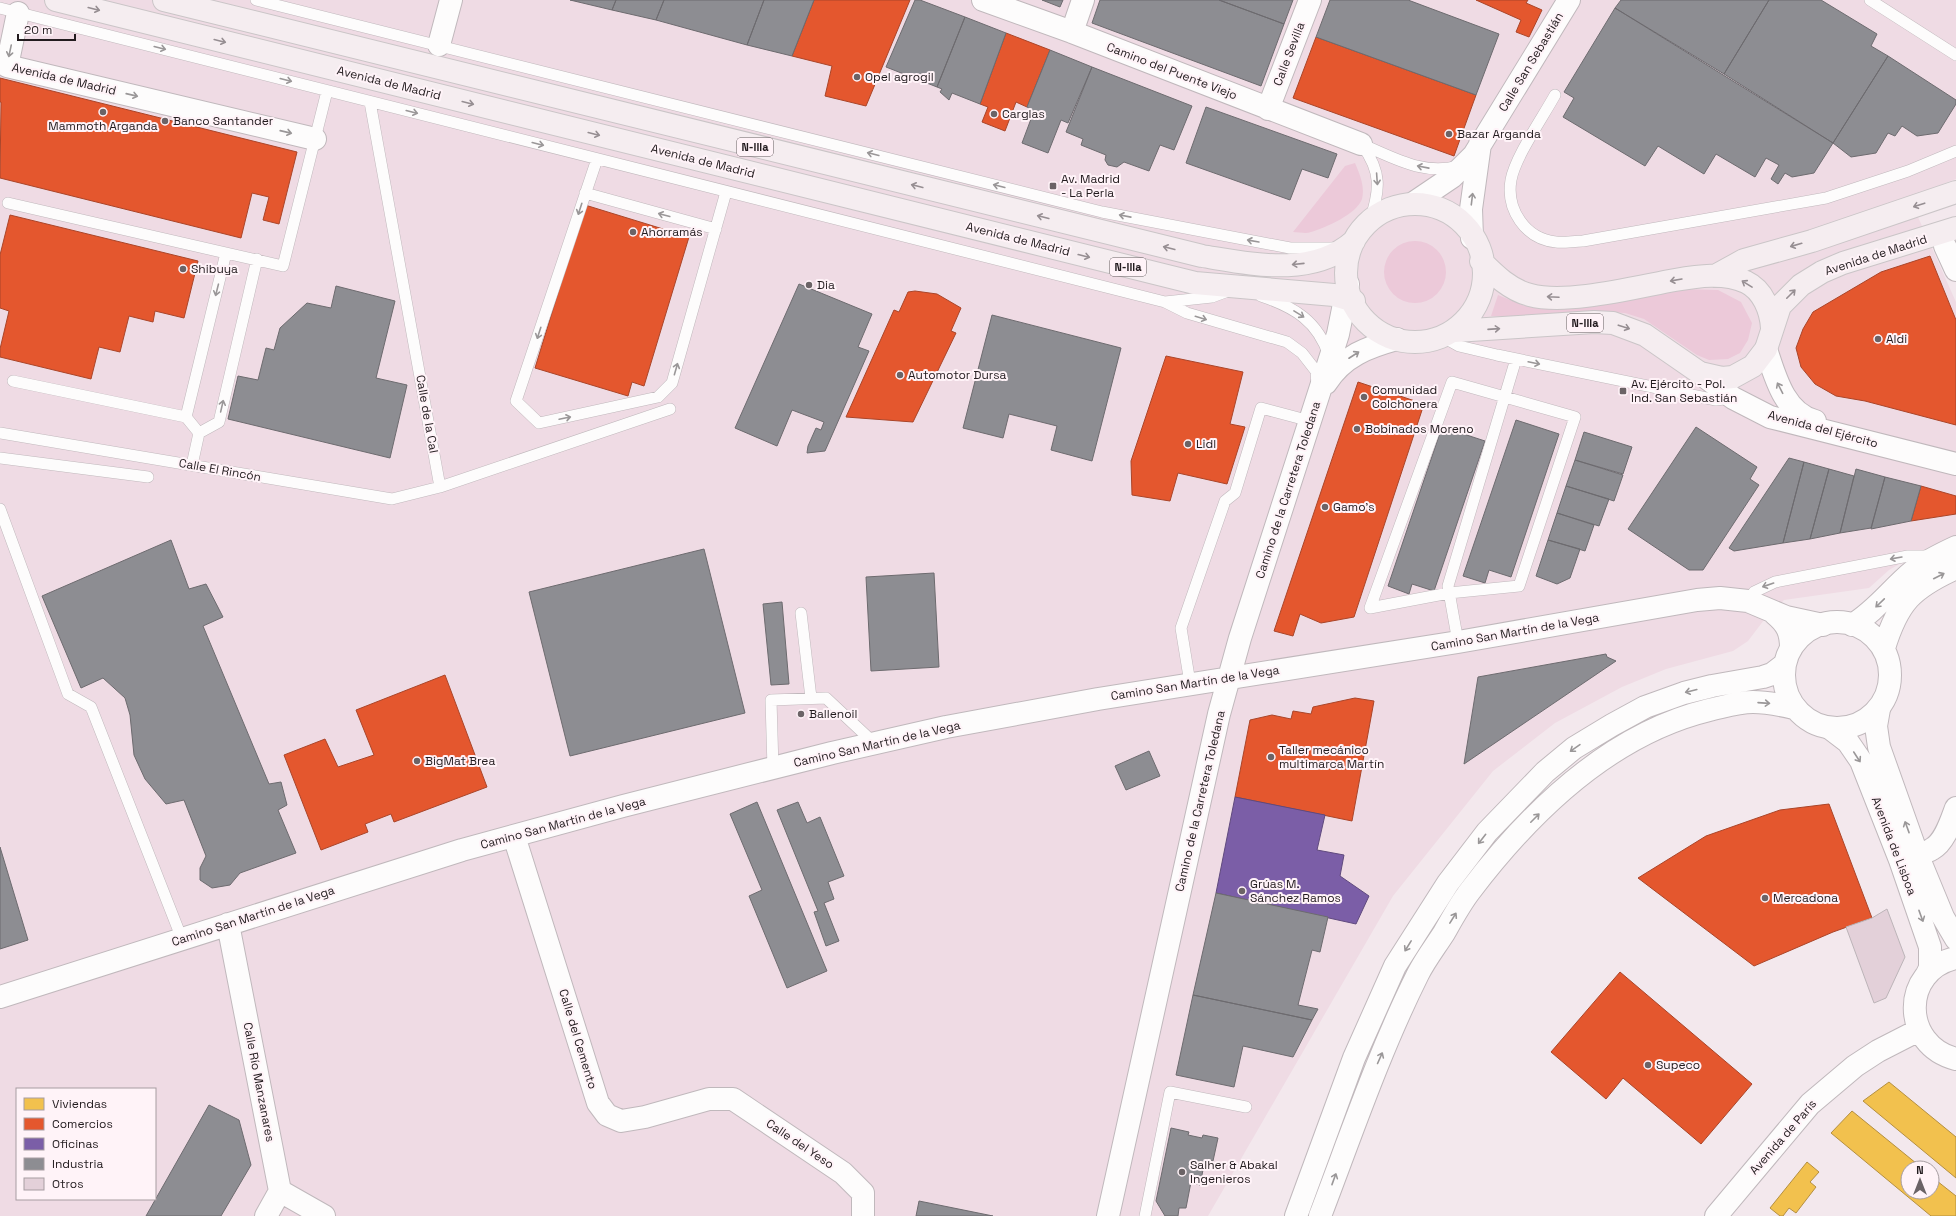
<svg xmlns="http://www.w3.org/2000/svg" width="1956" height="1216" font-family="'Space Grotesk',sans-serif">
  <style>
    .built { fill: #efdbe4; fill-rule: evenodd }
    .green { fill: #ecc9d9 }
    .homes { fill: #f2c14e; stroke: #b48f40 }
    .shops { fill: #e4572e; stroke: #aa4529 }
    .offices { fill: #7b5ea7; stroke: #604a7e }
    .industry { fill: #8d8d92; stroke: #6d6b6f }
    .building { fill: #e3d0d9; stroke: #bcb4b8 }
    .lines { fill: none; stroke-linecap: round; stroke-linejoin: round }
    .lane-casing { stroke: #c0b8bc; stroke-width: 12 }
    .street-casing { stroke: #c0b8bc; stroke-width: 24 }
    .secondary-casing { stroke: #c0b8bc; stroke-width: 24 }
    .highway-casing { stroke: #cac5c7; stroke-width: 24 }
    .lane { stroke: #fdfcfc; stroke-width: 11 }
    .street { stroke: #fdfcfc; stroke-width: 22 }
    .secondary { stroke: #fdfcfc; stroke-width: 22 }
    .highway { stroke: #f5edf0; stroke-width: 22 }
    .oneway { stroke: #968e92 }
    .oneway2 { stroke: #9a9798 }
    .poi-dot { fill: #6b6366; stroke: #fff3f8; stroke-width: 1.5 }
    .labels { text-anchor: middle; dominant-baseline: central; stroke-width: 4; stroke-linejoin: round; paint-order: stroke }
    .shield { fill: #fff3f8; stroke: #645c5f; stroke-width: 1 }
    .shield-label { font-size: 11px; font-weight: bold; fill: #221b1e }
    .street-label { font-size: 12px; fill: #221b1e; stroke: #fff3f8 }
    .poi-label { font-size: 12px; fill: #221b1e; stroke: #fff3f8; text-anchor: start }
  </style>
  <rect width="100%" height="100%" fill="#f3e8ed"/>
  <path class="built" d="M0 0H1956V179L1909 197 1956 302V535L1929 547 1889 570 1869 588 1784 600 1764 620 1748 641 1733 651 1666 669 1622 687 1555 723 1493 771 1393 896 1208 1216H0ZM17 1089H155V1199H17Z"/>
  <path class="green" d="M1355 163C1360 175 1365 186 1362 199 1357 214 1325 228 1311 232 1306 234 1299 232 1293 232L1345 166Z
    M1384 272a31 31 0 1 1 62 0a31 31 0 1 1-62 0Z
    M1681 289 1718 290 1741 302 1752 323 1748 340 1740 353 1728 359 1709 360 1697 355 1644 319 1625 313 1611 312 1521 317 1491 316 1498 295 1525 306 1549 308Z"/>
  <path class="homes" d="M1889 1082 1956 1137V1178L1863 1101Z
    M1852 1111 1922 1168H1908V1192H1932V1177L1956 1196V1216H1931L1831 1133Z
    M1807 1162 1819 1172 1810 1182 1816 1187 1796 1213 1789 1208 1783 1216H1780L1770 1208Z"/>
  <path class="shops" d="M814 0H910L866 106 825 96 832 66 792 56Z
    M1476 0H1528L1526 3 1542 10 1529 37 1516 32 1521 20Z
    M1006 33 1050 50 1027 107 1016 102 1005 131 982 122 988 107 980 104Z
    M1316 37 1476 95 1454 156 1293 98Z
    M0 78 297 152 279 224 263 220 269 197 252 193 241 238 0 178 1 102H0Z
    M585 205 689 237 644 386 632 382 628 396 535 368Z
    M10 215 198 261 184 318 155 311 153 322 129 316 120 352 99 347 91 379 0 357V349L9 311 0 308V255Z
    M1930 256 1956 320V425L1865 401 1836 396 1815 384 1801 367 1796 348 1803 329 1813 312 1881 272Z
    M915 291 937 294 961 308 951 331 956 333 913 422 846 417 894 310 899 312 908 292Z
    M1166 356 1243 372 1230 424 1245 427 1227 484 1178 473 1170 501 1132 495 1131 461Z
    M1358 382 1424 404 1354 617 1321 623 1300 614 1293 636 1274 631Z
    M1921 486 1956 496V514L1911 521Z
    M445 675 487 787 394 822 391 814 365 824 368 832 321 850 284 755 325 739 338 767 374 755 356 710Z
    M1355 698 1374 701 1352 821 1235 797 1250 720 1272 715 1291 719 1293 711 1311 714 1313 707Z
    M1829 804 1872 918 1833 932 1754 966 1638 878 1706 836 1780 810Z
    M1620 972 1752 1084 1701 1144 1623 1078 1606 1099 1551 1052Z"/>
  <path class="offices" d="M1235 797 1325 815 1317 850 1344 855 1340 876 1369 896 1356 924 1216 893Z"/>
  <path class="industry" d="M570 0H616L612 10Z
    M616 0H664L656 20 612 10Z
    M664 0H764L747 45 656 20Z
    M764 0H814L792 56 747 45Z
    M915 0H920L965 17 937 87 886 67Z
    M1042 0H1063L1060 7Z
    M1100 0H1219L1284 24 1261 86 1092 23Z
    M1219 0H1293L1284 24Z
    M1330 0H1408L1499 34 1476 95 1316 37Z
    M1621 0H1769L1724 74 1615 8Z
    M1769 0H1821L1877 34 1871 46 1888 56 1833 143 1724 74Z
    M1615 8 1833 143 1814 173 1792 177 1785 173 1778 184 1771 179 1779 165 1766 158 1755 177 1716 154 1704 174 1658 146 1645 166 1563 117 1574 98 1564 92Z
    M965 17 1006 33 980 104 952 93 949 100 940 92 942 89 937 87Z
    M1050 50 1092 67 1068 123 1061 120 1048 153 1022 143 1034 111 1027 107Z
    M1888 56 1956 100V104L1938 133 1917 136 1902 126 1895 136 1888 133 1876 153 1851 157 1833 143Z
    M1092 67 1192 106 1174 150 1160 145 1149 171 1124 162 1117 167 1108 165 1105 160 1106 155 1081 145 1083 139 1066 132Z
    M1206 107 1337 154 1328 178 1302 169 1290 200 1186 163Z
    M799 284 872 314 858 347 869 351 825 451 807 453 808 446 816 428 821 430 824 422 792 410 777 446 735 428Z
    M336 286 395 301 376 378 407 385 390 458 228 419 238 376 258 380 266 348 274 350 280 328 307 303 331 308Z
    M992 315 1121 348 1092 461 1051 450 1057 426 1009 414 1003 438 963 428Z
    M1516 420 1559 434 1511 577 1489 570 1485 583 1463 576Z
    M1442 427 1485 441 1434 591 1412 584 1409 594 1388 586Z
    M1696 427 1757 467 1750 479 1759 485 1703 570H1689L1628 529Z
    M1584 432 1632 447 1623 474 1575 460Z
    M1789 458 1804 462 1783 543 1734 551 1729 548Z
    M1575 460 1623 475 1614 501 1566 486Z
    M1804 462 1829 469 1810 539 1783 543Z
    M1829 469 1854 476 1840 533 1810 539Z
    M1856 469 1885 477 1871 528 1840 533Z
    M1885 477 1921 486 1911 521 1871 529Z
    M1566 486 1609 499 1599 526 1557 513Z
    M1557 513 1594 525 1585 551 1548 540Z
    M171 540 189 589 206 584 223 617 203 626 269 784 281 782 287 805 278 810 296 853 240 873 230 885 212 888 200 880V868L206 856 184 800 166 804 145 779 134 755 130 715 125 698 103 678 81 688 42 596Z
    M1548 540 1580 549 1570 578 1557 584 1536 576Z
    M704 549 745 713 570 756 529 592Z
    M934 573 939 667 871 671 866 577Z
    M782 602 789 684 771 685 763 604Z
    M1606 654 1607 657 1616 661 1464 764 1478 677Z
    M1149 751 1160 776 1126 790 1115 766Z
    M757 802 827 971 787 988 749 896 762 890 730 814Z
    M798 802 807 823 820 817 844 876 828 882 834 899 824 903 839 941 826 946 814 912 818 911 777 810Z
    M0 847 28 940 0 949Z
    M1216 893 1328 917 1320 952 1312 950 1298 1005 1318 1009 1312 1020 1193 995Z
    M1193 995 1312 1020 1293 1057 1243 1046 1234 1087 1176 1075Z
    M209 1105 239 1120 251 1165 221 1216H146Z
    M1171 1128 1189 1132 1188 1135 1202 1138 1203 1135 1218 1138 1213 1161 1205 1160 1200 1185 1191 1182 1186 1208H1179L1178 1216H1165L1156 1201Z
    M919 1201 993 1216H916Z"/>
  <path class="building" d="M1887 909 1905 957 1886 998 1874 1003 1846 927 1872 918Z"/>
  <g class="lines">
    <defs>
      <path id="lane" d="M256 0 1102 212 1290 248H1334
        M1870 0 1956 55
        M0 8 1165 302 1212 297 1228 291
        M1555 95C1543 117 1515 157 1511 180 1506 209 1525 239 1556 242 1564 243 1574 241 1583 241L1826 198 1908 171 1956 151
        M370 102 440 487 670 409
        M1361 144C1393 157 1423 176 1458 166
        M1362 145C1382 172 1380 190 1370 221
        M597 159 516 401 539 423 658 397 672 383 726 192
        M585 193 716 229
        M8 203 283 266 327 91
        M1261 296C1294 307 1318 321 1329 356
        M1165 302 1187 313 1287 342 1302 353 1316 371 1317 385
        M1443 337 1459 346 1497 355 1716 400 1732 398
        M13 381 186 417
        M1452 382 1575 417 1519 586 1449 593 1370 608Z
        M0 433 392 499 440 487
        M199 433 186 417 226 253
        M199 433 219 422 257 259
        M0 458 148 477
        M192 465 199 433
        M0 509 68 694 91 707 182 939
        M1748 601 1754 592 1775 582 1908 556H1930
        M801 613 811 698
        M1458 642 1448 586 1516 359
        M1190 683 1181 628 1225 501 1235 493 1261 408 1310 421
        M773 768 771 700 826 698 874 743
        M1145 1216 1170 1092 1246 1107"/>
      <path id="street" d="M983 0 1072 32 1361 144
        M18 13 7 66 315 139
        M1072 32 1083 0
        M439 45 451 0
        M1268 109 1310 0
        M1415 202 1452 177 1474 155 1569 0
        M1472 238 1471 209 1480 144
        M1945 246 1956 270
        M1326 383C1343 356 1368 347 1397 339
        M1775 614C1787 624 1791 632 1791 648
        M1879 709 1876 726 1879 747 1917 854 1943 917 1956 939
        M1831 729 1848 742 1861 761 1900 860 1930 947V968L1927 974
        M514 836 598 1103 607 1115 621 1121 645 1117 709 1099H733L843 1173 863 1193V1216
        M1917 854C1922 853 1928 852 1932 849 1945 842 1951 821 1956 808
        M228 924 280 1191 324 1216
        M1956 958C1901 970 1901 1045 1956 1059
        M0 997 462 850 623 806 832 753 946 727 1098 699 1458 642 1697 600 1720 598 1748 601 1786 617 1823 625
        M266 1216 280 1191
        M1108 1216 1219 714 1240 638 1338 334 1348 284
        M1716 1216 1810 1104 1855 1066 1878 1051 1919 1030"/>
      <path id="secondary" d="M1766 349C1775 376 1784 413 1815 421
        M1700 373 1733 398 1770 417 1956 464
        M1784 675a53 53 0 1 1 106 0a53 53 0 1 1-106 0Z
        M1852 625C1876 611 1892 588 1913 571 1926 561 1941 554 1956 547
        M1884 648C1898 602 1912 588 1956 568
        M1296 1216 1354 1058 1395 966 1448 883 1487 832 1545 772 1574 748 1612 725 1645 707 1684 693 1712 686 1763 677 1772 674 1785 664
        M1320 1216C1351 1135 1379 1052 1418 974 1425 960 1435 947 1444 933 1452 919 1460 904 1470 891 1530 812 1610 734 1709 710 1723 707 1738 702 1753 702 1768 702 1781 705 1794 708"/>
      <path id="highway" d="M56 0 1195 283 1334 295 1354 301
        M164 0 1202 256C1252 264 1312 278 1354 241
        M1346 273a69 69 0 1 1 138 0a69 69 0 1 1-138 0Z
        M1481 261C1495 275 1510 290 1530 295 1567 305 1636 287 1675 280 1698 276 1724 272 1746 282 1763 290 1771 311 1772 328
        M1715 276 1744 260 1812 241 1956 192
        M1455 331 1594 322 1613 323 1645 335 1700 373 1722 378 1733 377 1753 366 1766 349 1780 306 1801 285 1822 272 1843 263 1956 228"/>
    </defs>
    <use href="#lane" class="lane-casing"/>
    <use href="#street" class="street-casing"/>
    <use href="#secondary" class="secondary-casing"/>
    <use href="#highway" class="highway-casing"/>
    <use href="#lane" class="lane"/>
    <use href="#street" class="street"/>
    <use href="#secondary" class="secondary"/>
    <use href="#highway" class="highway"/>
  </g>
  <defs><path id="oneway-shaft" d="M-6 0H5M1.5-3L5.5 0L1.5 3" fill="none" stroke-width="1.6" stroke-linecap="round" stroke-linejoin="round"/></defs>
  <g class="oneway">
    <use href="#oneway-shaft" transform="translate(94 9) rotate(14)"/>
    <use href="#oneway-shaft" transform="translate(220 41) rotate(14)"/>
    <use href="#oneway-shaft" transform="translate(468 103) rotate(14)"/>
    <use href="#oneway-shaft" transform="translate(594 134) rotate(14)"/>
    <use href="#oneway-shaft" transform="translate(917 186) rotate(-166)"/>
    <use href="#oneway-shaft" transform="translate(1919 205) rotate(162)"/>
    <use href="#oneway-shaft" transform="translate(1043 217) rotate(-166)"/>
    <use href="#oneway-shaft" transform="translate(1796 245) rotate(164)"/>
    <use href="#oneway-shaft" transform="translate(1169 248) rotate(-166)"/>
    <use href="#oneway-shaft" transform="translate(1084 256) rotate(14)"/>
    <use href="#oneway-shaft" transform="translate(1298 264) rotate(174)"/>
    <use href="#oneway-shaft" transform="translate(1676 280) rotate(170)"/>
    <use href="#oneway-shaft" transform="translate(1747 284) rotate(-148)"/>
    <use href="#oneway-shaft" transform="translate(1791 294) rotate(-45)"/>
    <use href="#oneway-shaft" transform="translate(1553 297) rotate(-177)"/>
    <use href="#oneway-shaft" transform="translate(1624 327) rotate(18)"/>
    <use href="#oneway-shaft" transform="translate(1494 329) rotate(-4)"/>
  </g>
  <g class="oneway2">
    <use href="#oneway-shaft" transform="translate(160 48) rotate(14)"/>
    <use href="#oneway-shaft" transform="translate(10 51) rotate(102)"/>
    <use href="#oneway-shaft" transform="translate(286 80) rotate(14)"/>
    <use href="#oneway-shaft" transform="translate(132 95) rotate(13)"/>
    <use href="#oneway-shaft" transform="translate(412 112) rotate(14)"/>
    <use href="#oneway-shaft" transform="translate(286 132) rotate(13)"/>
    <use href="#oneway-shaft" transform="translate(538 144) rotate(14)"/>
    <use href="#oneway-shaft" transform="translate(873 154) rotate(-166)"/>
    <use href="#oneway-shaft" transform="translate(1423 167) rotate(-169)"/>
    <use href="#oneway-shaft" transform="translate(1377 179) rotate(86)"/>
    <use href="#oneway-shaft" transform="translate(999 186) rotate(-166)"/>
    <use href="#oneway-shaft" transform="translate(1472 199) rotate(-83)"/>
    <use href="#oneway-shaft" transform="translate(580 209) rotate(108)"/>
    <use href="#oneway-shaft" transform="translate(664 215) rotate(-165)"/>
    <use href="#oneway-shaft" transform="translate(1125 216) rotate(-169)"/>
    <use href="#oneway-shaft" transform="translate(1253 241) rotate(-170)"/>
    <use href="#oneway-shaft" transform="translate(217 290) rotate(104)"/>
    <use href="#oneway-shaft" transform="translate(1299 314) rotate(32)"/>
    <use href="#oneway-shaft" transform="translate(1201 318) rotate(17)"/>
    <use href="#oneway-shaft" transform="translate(539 333) rotate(108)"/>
    <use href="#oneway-shaft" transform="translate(1354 355) rotate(-33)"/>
    <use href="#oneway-shaft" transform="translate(1534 363) rotate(12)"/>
    <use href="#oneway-shaft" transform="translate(676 369) rotate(-74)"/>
    <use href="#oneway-shaft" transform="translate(1780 388) rotate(-117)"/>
    <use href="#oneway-shaft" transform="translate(222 406) rotate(-77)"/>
    <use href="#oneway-shaft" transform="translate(565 418) rotate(-12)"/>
    <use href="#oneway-shaft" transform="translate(1896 558) rotate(170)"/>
    <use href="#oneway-shaft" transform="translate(1939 576) rotate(-27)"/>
    <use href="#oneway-shaft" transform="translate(1768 585) rotate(161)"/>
    <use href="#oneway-shaft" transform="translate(1880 603) rotate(136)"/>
    <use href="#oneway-shaft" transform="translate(1691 691) rotate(166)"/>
    <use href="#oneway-shaft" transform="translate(1764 703) rotate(4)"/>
    <use href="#oneway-shaft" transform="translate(1575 748) rotate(145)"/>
    <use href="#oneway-shaft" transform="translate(1857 757) rotate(57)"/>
    <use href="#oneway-shaft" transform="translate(1535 818) rotate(-45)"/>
    <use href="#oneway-shaft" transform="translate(1907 827) rotate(-110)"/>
    <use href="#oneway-shaft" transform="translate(1482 839) rotate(128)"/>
    <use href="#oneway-shaft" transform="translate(1921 916) rotate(70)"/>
    <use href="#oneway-shaft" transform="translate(1453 918) rotate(-58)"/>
    <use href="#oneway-shaft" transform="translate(1408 946) rotate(122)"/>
    <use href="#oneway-shaft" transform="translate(1380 1058) rotate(-66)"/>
    <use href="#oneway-shaft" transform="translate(1334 1179) rotate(-70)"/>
  </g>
  <g class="poi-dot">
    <circle cx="857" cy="77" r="4"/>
    <circle cx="103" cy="112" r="4"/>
    <circle cx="994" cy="114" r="4"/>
    <circle cx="165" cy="121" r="4"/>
    <circle cx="1449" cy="134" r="4"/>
    <rect x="1049" y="182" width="8" height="8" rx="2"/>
    <circle cx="633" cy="232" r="4"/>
    <circle cx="183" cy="269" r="4"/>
    <circle cx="809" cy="285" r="4"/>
    <circle cx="1878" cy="339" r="4"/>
    <circle cx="900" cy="375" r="4"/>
    <rect x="1619" y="387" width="8" height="8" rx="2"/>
    <circle cx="1364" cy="397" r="4"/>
    <circle cx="1357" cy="429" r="4"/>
    <circle cx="1188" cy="444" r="4"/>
    <circle cx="1325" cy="507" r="4"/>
    <circle cx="801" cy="714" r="4"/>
    <circle cx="1271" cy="757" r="4"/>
    <circle cx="417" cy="761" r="4"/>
    <circle cx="1242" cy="891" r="4"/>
    <circle cx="1765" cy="898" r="4"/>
    <circle cx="1648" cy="1065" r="4"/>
    <circle cx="1182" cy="1172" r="4"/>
  </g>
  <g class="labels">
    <g class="shield">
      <rect x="737" y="138" width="36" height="18" rx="3"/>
      <rect x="1110" y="258" width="36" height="18" rx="3"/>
      <rect x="1567" y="314" width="36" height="18" rx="3"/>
    </g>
    <g class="shield-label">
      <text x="755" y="147">N-IIIa</text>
      <text x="1128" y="267">N-IIIa</text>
      <text x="1585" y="323">N-IIIa</text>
    </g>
    <g class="street-label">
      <text transform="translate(1289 54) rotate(-69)">Calle Sevilla</text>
      <text transform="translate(1531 62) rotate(-59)">Calle San Sebastián</text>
      <text transform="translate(1172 71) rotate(21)">Camino del Puente Viejo</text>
      <text transform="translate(64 79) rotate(13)">Avenida de Madrid</text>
      <text transform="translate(389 83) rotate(14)">Avenida de Madrid</text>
      <text transform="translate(703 161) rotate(14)">Avenida de Madrid</text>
      <text transform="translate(1018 239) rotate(14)">Avenida de Madrid</text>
      <text transform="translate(1876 255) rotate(-18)">Avenida de Madrid</text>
      <text transform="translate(427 414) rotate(80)">Calle de la Cal</text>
      <text transform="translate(1823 429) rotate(15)">Avenida del Ejército</text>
      <text transform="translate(220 470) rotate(10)">Calle El Rincón</text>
      <text transform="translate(1288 490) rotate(-72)">Camino de la Carretera Toledana</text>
      <text transform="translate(1515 632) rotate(-10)">Camino San Martín de la Vega</text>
      <text transform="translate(1195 683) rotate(-9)">Camino San Martín de la Vega</text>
      <text transform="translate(877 744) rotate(-13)">Camino San Martín de la Vega</text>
      <text transform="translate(1200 801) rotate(-77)">Camino de la Carretera Toledana</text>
      <text transform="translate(563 823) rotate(-15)">Camino San Martín de la Vega</text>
      <text transform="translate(1894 846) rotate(69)">Avenida de Lisboa</text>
      <text transform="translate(253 916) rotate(-18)">Camino San Martín de la Vega</text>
      <text transform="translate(578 1039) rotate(73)">Calle del Cemento</text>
      <text transform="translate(259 1082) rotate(79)">Calle Río Manzanares</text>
      <text transform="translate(1783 1137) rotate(-49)">Avenida de París</text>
      <text transform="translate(800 1144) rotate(34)">Calle del Yeso</text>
    </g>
    <g class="poi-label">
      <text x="865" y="77">Opel agrogil</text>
      <text x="1002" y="114">Carglas</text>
      <text x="173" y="121">Banco Santander</text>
      <text x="103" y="126" text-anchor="middle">Mammoth Arganda</text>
      <text x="1457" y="134">Bazar Arganda</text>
      <text x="1061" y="179">Av. Madrid<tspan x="1061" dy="14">- La Perla</tspan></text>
      <text x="641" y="232">Ahorramás</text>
      <text x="191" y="269">Shibuya</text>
      <text x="817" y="285">Dia</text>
      <text x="1886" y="339">Aldi</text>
      <text x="908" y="375">Automotor Dursa</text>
      <text x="1631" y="384">Av. Ejército - Pol.<tspan x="1631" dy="14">Ind. San Sebastián</tspan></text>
      <text x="1372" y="390">Comunidad<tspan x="1372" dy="14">Colchonera</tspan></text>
      <text x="1365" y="429">Bobinados Moreno</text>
      <text x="1196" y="444">Lidl</text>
      <text x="1333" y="507">Gamo's</text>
      <text x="809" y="714">Ballenoil</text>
      <text x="1279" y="750">Taller mecánico<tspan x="1279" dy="14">multimarca Martín</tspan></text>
      <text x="425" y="761">BigMat Brea</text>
      <text x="1250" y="884">Grúas M.<tspan x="1250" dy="14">Sánchez Ramos</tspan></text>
      <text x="1773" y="898">Mercadona</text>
      <text x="1656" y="1065">Supeco</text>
      <text x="1190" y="1165">Salher &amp; Abakal<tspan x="1190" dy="14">Ingenieros</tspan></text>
    </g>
  </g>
  <rect x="16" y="1088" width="140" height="112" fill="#fff3f8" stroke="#a79da1"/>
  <rect x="24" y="1098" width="20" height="12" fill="#f2c14e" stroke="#a79da1"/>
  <text x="52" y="1108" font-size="12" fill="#221b1e">Viviendas</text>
  <rect x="24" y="1118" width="20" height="12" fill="#e4572e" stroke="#a79da1"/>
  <text x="52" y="1128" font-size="12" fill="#221b1e">Comercios</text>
  <rect x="24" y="1138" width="20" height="12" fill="#7b5ea7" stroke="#a79da1"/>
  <text x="52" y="1148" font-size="12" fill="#221b1e">Oficinas</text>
  <rect x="24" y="1158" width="20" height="12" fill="#8d8d92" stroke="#a79da1"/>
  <text x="52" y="1168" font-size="12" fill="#221b1e">Industria</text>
  <rect x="24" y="1178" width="20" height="12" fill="#e3d0d9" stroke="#a79da1"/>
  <text x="52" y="1188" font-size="12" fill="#221b1e">Otros</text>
  <g transform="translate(1920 1180)"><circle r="19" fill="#fff3f8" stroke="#a79da1"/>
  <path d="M0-3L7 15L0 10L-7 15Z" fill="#6b6366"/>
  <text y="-6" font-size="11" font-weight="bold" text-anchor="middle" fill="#221b1e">N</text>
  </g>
  <path d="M18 34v6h57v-6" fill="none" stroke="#221b1e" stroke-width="2"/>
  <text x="24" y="34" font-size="12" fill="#221b1e" stroke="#fff3f8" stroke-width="3" paint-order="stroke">20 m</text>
</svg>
